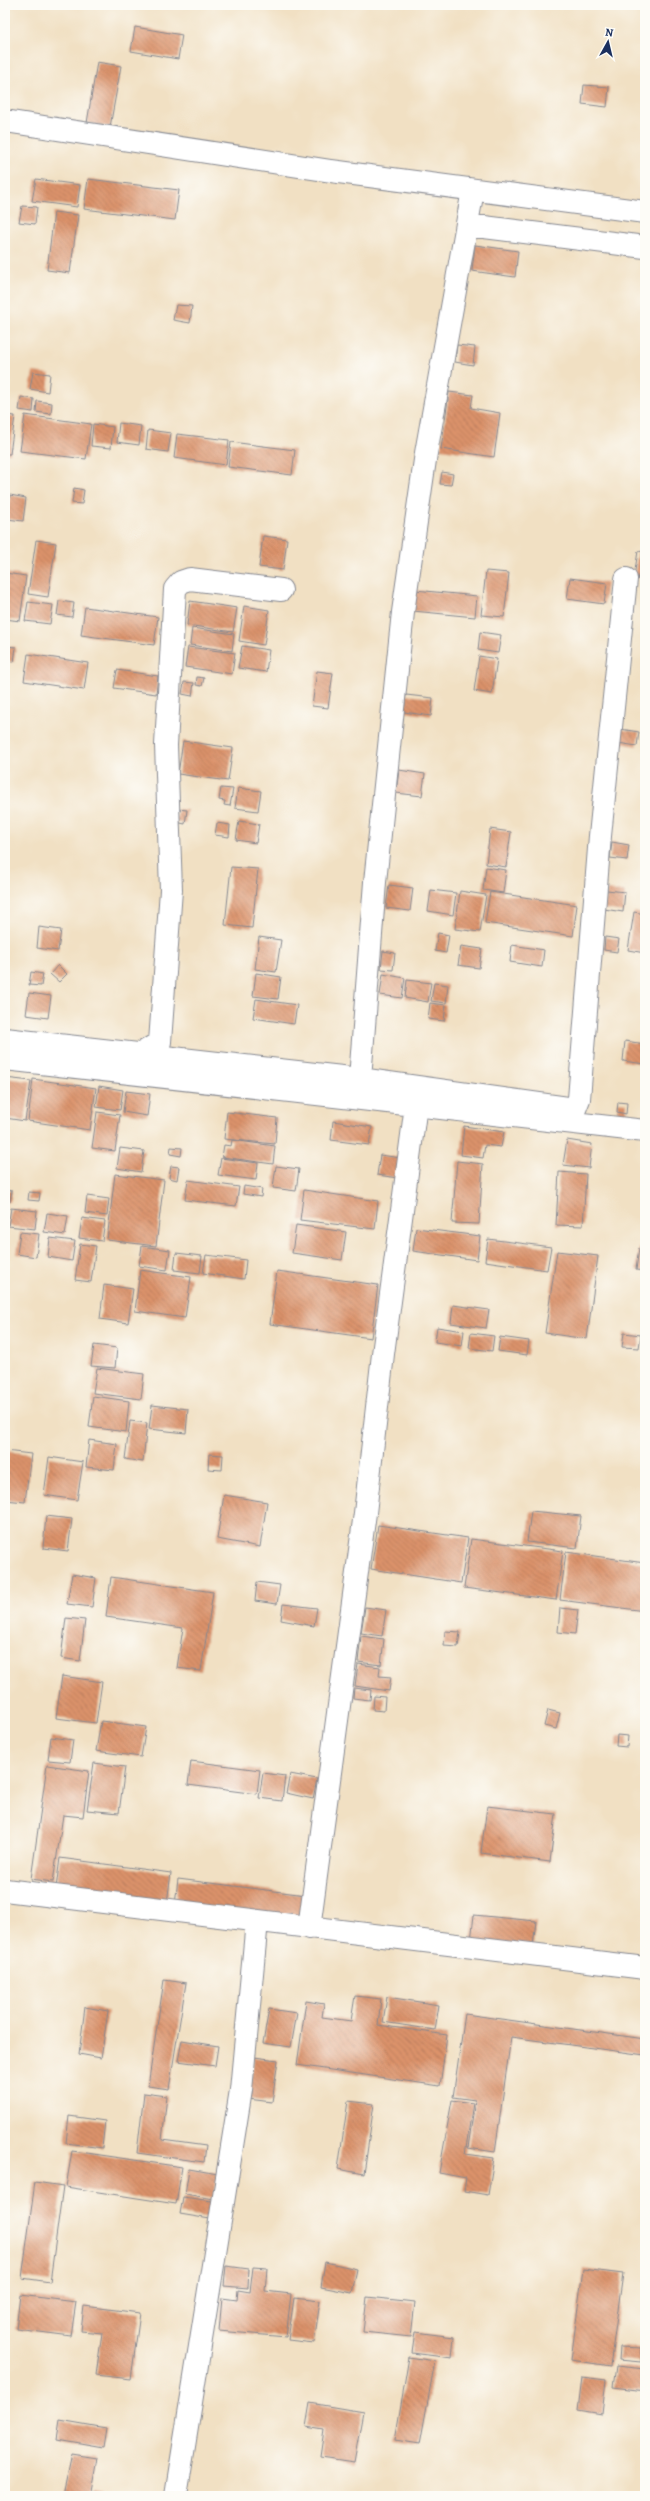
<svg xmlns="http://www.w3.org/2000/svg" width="650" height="2501" font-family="Alegreya,serif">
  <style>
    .building { fill: url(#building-back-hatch) }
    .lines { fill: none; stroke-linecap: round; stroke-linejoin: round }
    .minor-casing { stroke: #868890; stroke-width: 24 }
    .tertiary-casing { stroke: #868890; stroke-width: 24 }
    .minor { stroke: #fff; stroke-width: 22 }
    .tertiary { stroke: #fff; stroke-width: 22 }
  </style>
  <defs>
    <pattern id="building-back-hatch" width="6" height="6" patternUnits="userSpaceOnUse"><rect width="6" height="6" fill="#db926a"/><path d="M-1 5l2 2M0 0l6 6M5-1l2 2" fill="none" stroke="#b1785a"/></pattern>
  </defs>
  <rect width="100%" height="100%" fill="#fdfcf7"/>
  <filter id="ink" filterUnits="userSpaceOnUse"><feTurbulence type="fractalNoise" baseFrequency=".025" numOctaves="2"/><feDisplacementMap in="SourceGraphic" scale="8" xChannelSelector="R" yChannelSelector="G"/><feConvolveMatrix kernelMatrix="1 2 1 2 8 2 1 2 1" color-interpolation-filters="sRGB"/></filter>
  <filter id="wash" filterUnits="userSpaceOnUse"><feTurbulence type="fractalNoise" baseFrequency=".012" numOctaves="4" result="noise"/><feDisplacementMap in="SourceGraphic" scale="16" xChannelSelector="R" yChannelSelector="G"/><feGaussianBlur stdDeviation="0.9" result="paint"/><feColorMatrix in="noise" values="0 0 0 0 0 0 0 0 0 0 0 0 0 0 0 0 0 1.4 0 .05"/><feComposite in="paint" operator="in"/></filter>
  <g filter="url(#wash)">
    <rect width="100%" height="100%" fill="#f1e0c3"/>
    <g id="blocks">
      <path class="building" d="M135 27 182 35 178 59 131 51Z
        M97 62 121 66 110 127 87 123Z
        M584 85 609 87 607 107 582 104Z
        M36 179 80 185 77 207 32 201Z
        M88 179 179 190 175 220 84 209Z
        M22 206 37 207 35 224 19 222Z
        M54 212 78 215 70 273 47 270Z
        M475 245 518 251 515 277 472 271Z
        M176 305 192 306 190 323 173 320Z
        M457 345 475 347 473 365 455 362Z
        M33 372 50 374 48 392 30 389Z
        M449 392 473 395 471 408 500 413 494 457 441 449Z
        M21 397 34 399 33 412 19 410Z
        M37 401 52 403 51 414 36 412Z
        M5 415 15 416 10 454H5Z
        M25 415 91 424 86 459 20 451Z
        M119 423 141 426 139 445 117 442Z
        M93 424 113 427 111 448 91 446Z
        M148 430 171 433 168 452 146 449Z
        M177 434 229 440 226 465 174 458Z
        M231 442 295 450 292 475 228 467Z
        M442 472 453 474 451 485 440 484Z
        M74 488 84 490 82 504 72 503Z
        M10 495 26 498 23 521 7 519Z
        M263 536 287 539 283 570 259 567Z
        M36 540 56 543 48 597 28 594Z
        M638 551 645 552V578L634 577Z
        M486 571 509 573 504 617 481 615Z
        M5 573 26 576 20 621 5 619Z
        M570 578 607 583 604 604 567 599Z
        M415 590 477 596 475 617 413 611Z
        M59 601 74 603 72 617 57 615Z
        M190 601 237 608 233 632 187 625Z
        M28 602 53 605 50 624 25 621Z
        M244 606 269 610 264 645 239 641Z
        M85 607 158 617 154 645 81 635Z
        M192 628 234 634 232 651 190 645Z
        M480 632 501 635 498 653 478 650Z
        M5 646 16 647 14 662 5 661Z
        M242 646 269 650 266 672 238 668Z
        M188 647 235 653 232 674 185 667Z
        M28 654 88 663 84 690 24 681Z
        M479 656 497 659 492 694 474 691Z
        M117 670 158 676 156 694 114 688Z
        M317 671 333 673 328 708 312 706Z
        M197 677 204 678 202 686 196 685Z
        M184 682 194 683 192 696 182 694Z
        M406 695 433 698 431 716 404 712Z
        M620 729 639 732 637 746 618 743Z
        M183 741 233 748 228 781 178 774Z
        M399 770 425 774 422 796 396 793Z
        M221 788 233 789 230 806 224 805 225 801 219 800Z
        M238 788 261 791 258 811 235 808Z
        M178 809 187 810 185 824 176 822Z
        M239 821 259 824 256 843 236 840Z
        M217 823 230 825 229 837 215 835Z
        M490 829 511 832 506 867 486 864Z
        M612 842 629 845 627 860 610 858Z
        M231 867 258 869 252 928 225 925Z
        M486 867 506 870 503 893 483 890Z
        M389 885 413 888 410 911 386 908Z
        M431 890 456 893 453 915 428 911Z
        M607 890 625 892 623 912 604 909Z
        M460 891 486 895 480 932 455 929Z
        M490 892 577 905 573 936 485 923Z
        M634 912 645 914V953L628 950Z
        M39 927 61 930 58 951 37 948Z
        M438 933 449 935 446 953 435 951Z
        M259 937 281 940 276 972 255 969Z
        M605 937 619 939 617 952 604 950Z
        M512 945 544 950 542 967 510 962Z
        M461 946 482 949 479 968 458 965Z
        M383 951 395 953 393 970 381 969Z
        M58 965 67 974 59 982 50 974Z
        M31 972 43 974 41 986 29 985Z
        M256 973 281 977 278 999 253 996Z
        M383 974 405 978 402 998 380 995Z
        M407 980 431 983 428 1002 405 998Z
        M434 983 448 985 446 1003 431 1001Z
        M29 993 51 996 48 1018 26 1015Z
        M256 999 297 1005 294 1024 253 1018Z
        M430 1003 446 1005 444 1021 428 1019Z
        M625 1041 645 1044V1064L623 1061Z
        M5 1078 31 1081 25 1121 5 1118Z
        M33 1079 96 1088 90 1130 28 1121Z
        M99 1086 123 1090 120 1110 96 1107Z
        M126 1091 150 1094 147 1116 123 1112Z
        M618 1102 627 1103 626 1114 617 1112Z
        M97 1112 120 1115 115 1151 92 1148Z
        M227 1112 277 1118 275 1144 224 1139Z
        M333 1121 372 1127 369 1145 331 1140Z
        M464 1126 504 1132 501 1147 485 1145 483 1158 461 1155Z
        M232 1140 275 1146 273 1164 222 1157 224 1145 231 1146Z
        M567 1140 592 1144 589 1168 563 1165Z
        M171 1147 182 1148 181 1156 170 1154Z
        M120 1148 144 1151 141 1172 117 1168Z
        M380 1155 401 1158 398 1178 377 1175Z
        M221 1158 258 1163 256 1180 218 1175Z
        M457 1161 483 1164 479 1224 452 1223Z
        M171 1166 179 1167 177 1180 169 1178Z
        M276 1166 299 1169 296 1191 273 1188Z
        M559 1172 586 1174 583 1226 556 1225Z
        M115 1174 164 1180 156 1246 107 1240Z
        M188 1180 239 1187 236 1206 185 1200Z
        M244 1186 262 1189 261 1197 243 1194Z
        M5 1190 12 1191 10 1202 5 1201Z
        M304 1190 378 1201 375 1229 300 1220Z
        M29 1192 40 1193 39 1201 28 1200Z
        M87 1196 109 1199 107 1216 85 1213Z
        M11 1208 37 1211 35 1229 8 1226Z
        M47 1213 68 1216 65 1235 44 1232Z
        M82 1218 105 1221 102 1241 79 1238Z
        M296 1225 346 1232 342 1260 292 1253Z
        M416 1228 480 1236 477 1260 413 1251Z
        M20 1232 39 1234 36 1257 17 1254Z
        M50 1238 75 1241 72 1261 48 1257Z
        M488 1239 551 1247 547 1270 485 1261Z
        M80 1244 96 1246 91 1282 75 1280Z
        M142 1246 170 1250 167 1270 139 1266Z
        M639 1248 645 1249V1271L636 1270Z
        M557 1251 598 1256 587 1339 545 1333Z
        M176 1253 202 1256 200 1273 174 1270Z
        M206 1255 246 1260 244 1279 203 1273Z
        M140 1270 191 1277 185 1318 135 1311Z
        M277 1271 378 1285 371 1338 270 1324Z
        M104 1285 133 1289 128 1323 100 1319Z
        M453 1305 489 1310 486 1328 451 1323Z
        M437 1327 464 1331 462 1346 435 1342Z
        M471 1333 494 1336 492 1351 469 1348Z
        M624 1333 641 1335 639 1348 622 1347Z
        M500 1337 529 1341 527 1355 498 1351Z
        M94 1345 117 1348 115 1368 91 1366Z
        M97 1368 144 1374 141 1399 93 1393Z
        M93 1396 129 1401 126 1432 89 1427Z
        M152 1405 188 1409 186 1433 149 1429Z
        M130 1421 147 1423 143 1462 125 1459Z
        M89 1440 117 1444 114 1470 86 1467Z
        M5 1451 31 1454 25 1502 5 1500Z
        M209 1454 223 1455 222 1470 208 1469Z
        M49 1457 83 1462 77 1500 44 1495Z
        M224 1495 267 1502 260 1547 217 1539Z
        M531 1511 581 1516 577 1548 527 1542Z
        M46 1516 72 1519 68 1551 43 1548Z
        M378 1525 468 1538 461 1583 371 1569Z
        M471 1539 563 1551 556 1600 464 1588Z
        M566 1552 645 1563V1611L560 1600Z
        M72 1574 96 1578 92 1607 67 1604Z
        M111 1577 213 1592 201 1671 177 1668 183 1628 106 1617Z
        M257 1582 280 1585 277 1604 255 1601Z
        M283 1604 317 1608 314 1626 281 1620Z
        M365 1607 386 1610 382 1636 361 1633Z
        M560 1608 578 1610 575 1634 558 1632Z
        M66 1618 85 1620 80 1661 61 1658Z
        M445 1631 460 1632 458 1647 444 1646Z
        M361 1636 384 1639 381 1665 358 1662Z
        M358 1664 380 1667 379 1676 391 1677 389 1691 355 1686Z
        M62 1676 102 1682 96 1723 56 1718Z
        M354 1688 371 1690 370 1700 353 1698Z
        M374 1696 385 1697 384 1711 373 1710Z
        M548 1710 560 1713 556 1729 544 1726Z
        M101 1721 146 1727 141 1757 96 1751Z
        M617 1735 628 1736 627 1747 616 1746Z
        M51 1737 73 1740 70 1762 48 1760Z
        M191 1761 260 1770 257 1794 188 1785Z
        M94 1763 125 1767 119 1813 87 1810Z
        M47 1765 89 1771 83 1817 63 1815 53 1882 31 1879Z
        M263 1773 285 1776 282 1801 259 1798Z
        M290 1774 317 1779 313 1799 286 1793Z
        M487 1806 556 1814 550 1862 481 1853Z
        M60 1858 171 1873 167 1903 56 1888Z
        M178 1879 306 1895 303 1921 175 1905Z
        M474 1915 536 1921 533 1946 471 1941Z
        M164 1980 186 1983 169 2089 148 2086Z
        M355 1996 381 1999 378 2025 447 2035 440 2086 297 2065 306 2001 324 2004 322 2017 351 2021Z
        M387 1997 439 2005 435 2030 383 2022Z
        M85 2007 108 2011 101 2058 79 2054Z
        M269 2009 297 2013 291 2047 263 2043Z
        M465 2014 645 2039V2055L511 2037 495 2152 468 2148 475 2100 453 2097Z
        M182 2040 218 2046 215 2066 178 2061Z
        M254 2057 278 2060 272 2102 248 2099Z
        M144 2093 167 2096 162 2140 206 2146 204 2162 137 2153Z
        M452 2100 473 2103 465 2154 494 2158 488 2195 464 2191 466 2178 439 2173Z
        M348 2101 374 2104 364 2174 338 2169Z
        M69 2116 105 2121 102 2148 66 2143Z
        M72 2151 182 2167 176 2204 66 2187Z
        M189 2169 218 2174 214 2199 185 2194Z
        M35 2182 63 2186 50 2282 22 2278Z
        M183 2197 212 2201 210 2219 180 2214Z
        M325 2262 357 2269 352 2293 321 2287Z
        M226 2266 249 2269 248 2288 224 2286Z
        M253 2267 267 2268 265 2291 291 2294 286 2337 219 2331 222 2298 237 2300 238 2290 250 2292Z
        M583 2269 623 2274 610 2366 571 2360Z
        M20 2295 76 2302 71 2336 16 2329Z
        M367 2297 415 2302 411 2337 363 2332Z
        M294 2298 320 2301 314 2343 288 2340Z
        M84 2306 140 2313 131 2379 96 2375 102 2333 81 2331Z
        M415 2332 454 2337 452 2358 412 2353Z
        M620 2347 642 2348 641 2362 619 2360Z
        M409 2357 435 2361 420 2444 395 2440Z
        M616 2366 645 2369V2391L613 2387Z
        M582 2377 606 2380 602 2414 578 2410Z
        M310 2403 363 2412 354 2462 320 2457 324 2430 306 2427Z
        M60 2420 106 2428 103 2447 57 2439Z
        M72 2454 97 2458 90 2496H63Z
        M93 2491 115 2495V2496H93Z"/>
    </g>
  </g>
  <g filter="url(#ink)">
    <use href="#blocks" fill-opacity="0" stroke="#868890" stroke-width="1"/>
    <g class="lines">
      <defs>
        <path id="minor" d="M468 225 645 247
          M5 1039 360 1079 575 1109 579 1099 600 836 626 579
          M139 1055 160 1042 171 890 166 745 175 589 181 582 190 579 281 590
          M5 1059 645 1131
          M360 1079 375 882 403 612 426 453 473 190
          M5 1890 645 1968
          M309 1928 365 1513 383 1354 416 1105
          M176 2496 241 2090 257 1921"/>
        <path id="tertiary" d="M5 121 331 171 645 212"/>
      </defs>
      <use href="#minor" class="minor-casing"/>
      <use href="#tertiary" class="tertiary-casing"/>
      <use href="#minor" class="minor"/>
      <use href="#tertiary" class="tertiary"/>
    </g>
  </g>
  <rect width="650" height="2501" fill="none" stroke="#fdfcf7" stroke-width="20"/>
  <g transform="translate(608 42) rotate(8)" stroke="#fdfcf7" stroke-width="3" paint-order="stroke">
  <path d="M0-3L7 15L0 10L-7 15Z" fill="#1b2f5e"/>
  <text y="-6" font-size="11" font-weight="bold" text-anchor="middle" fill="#1b2f5e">N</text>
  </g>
</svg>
